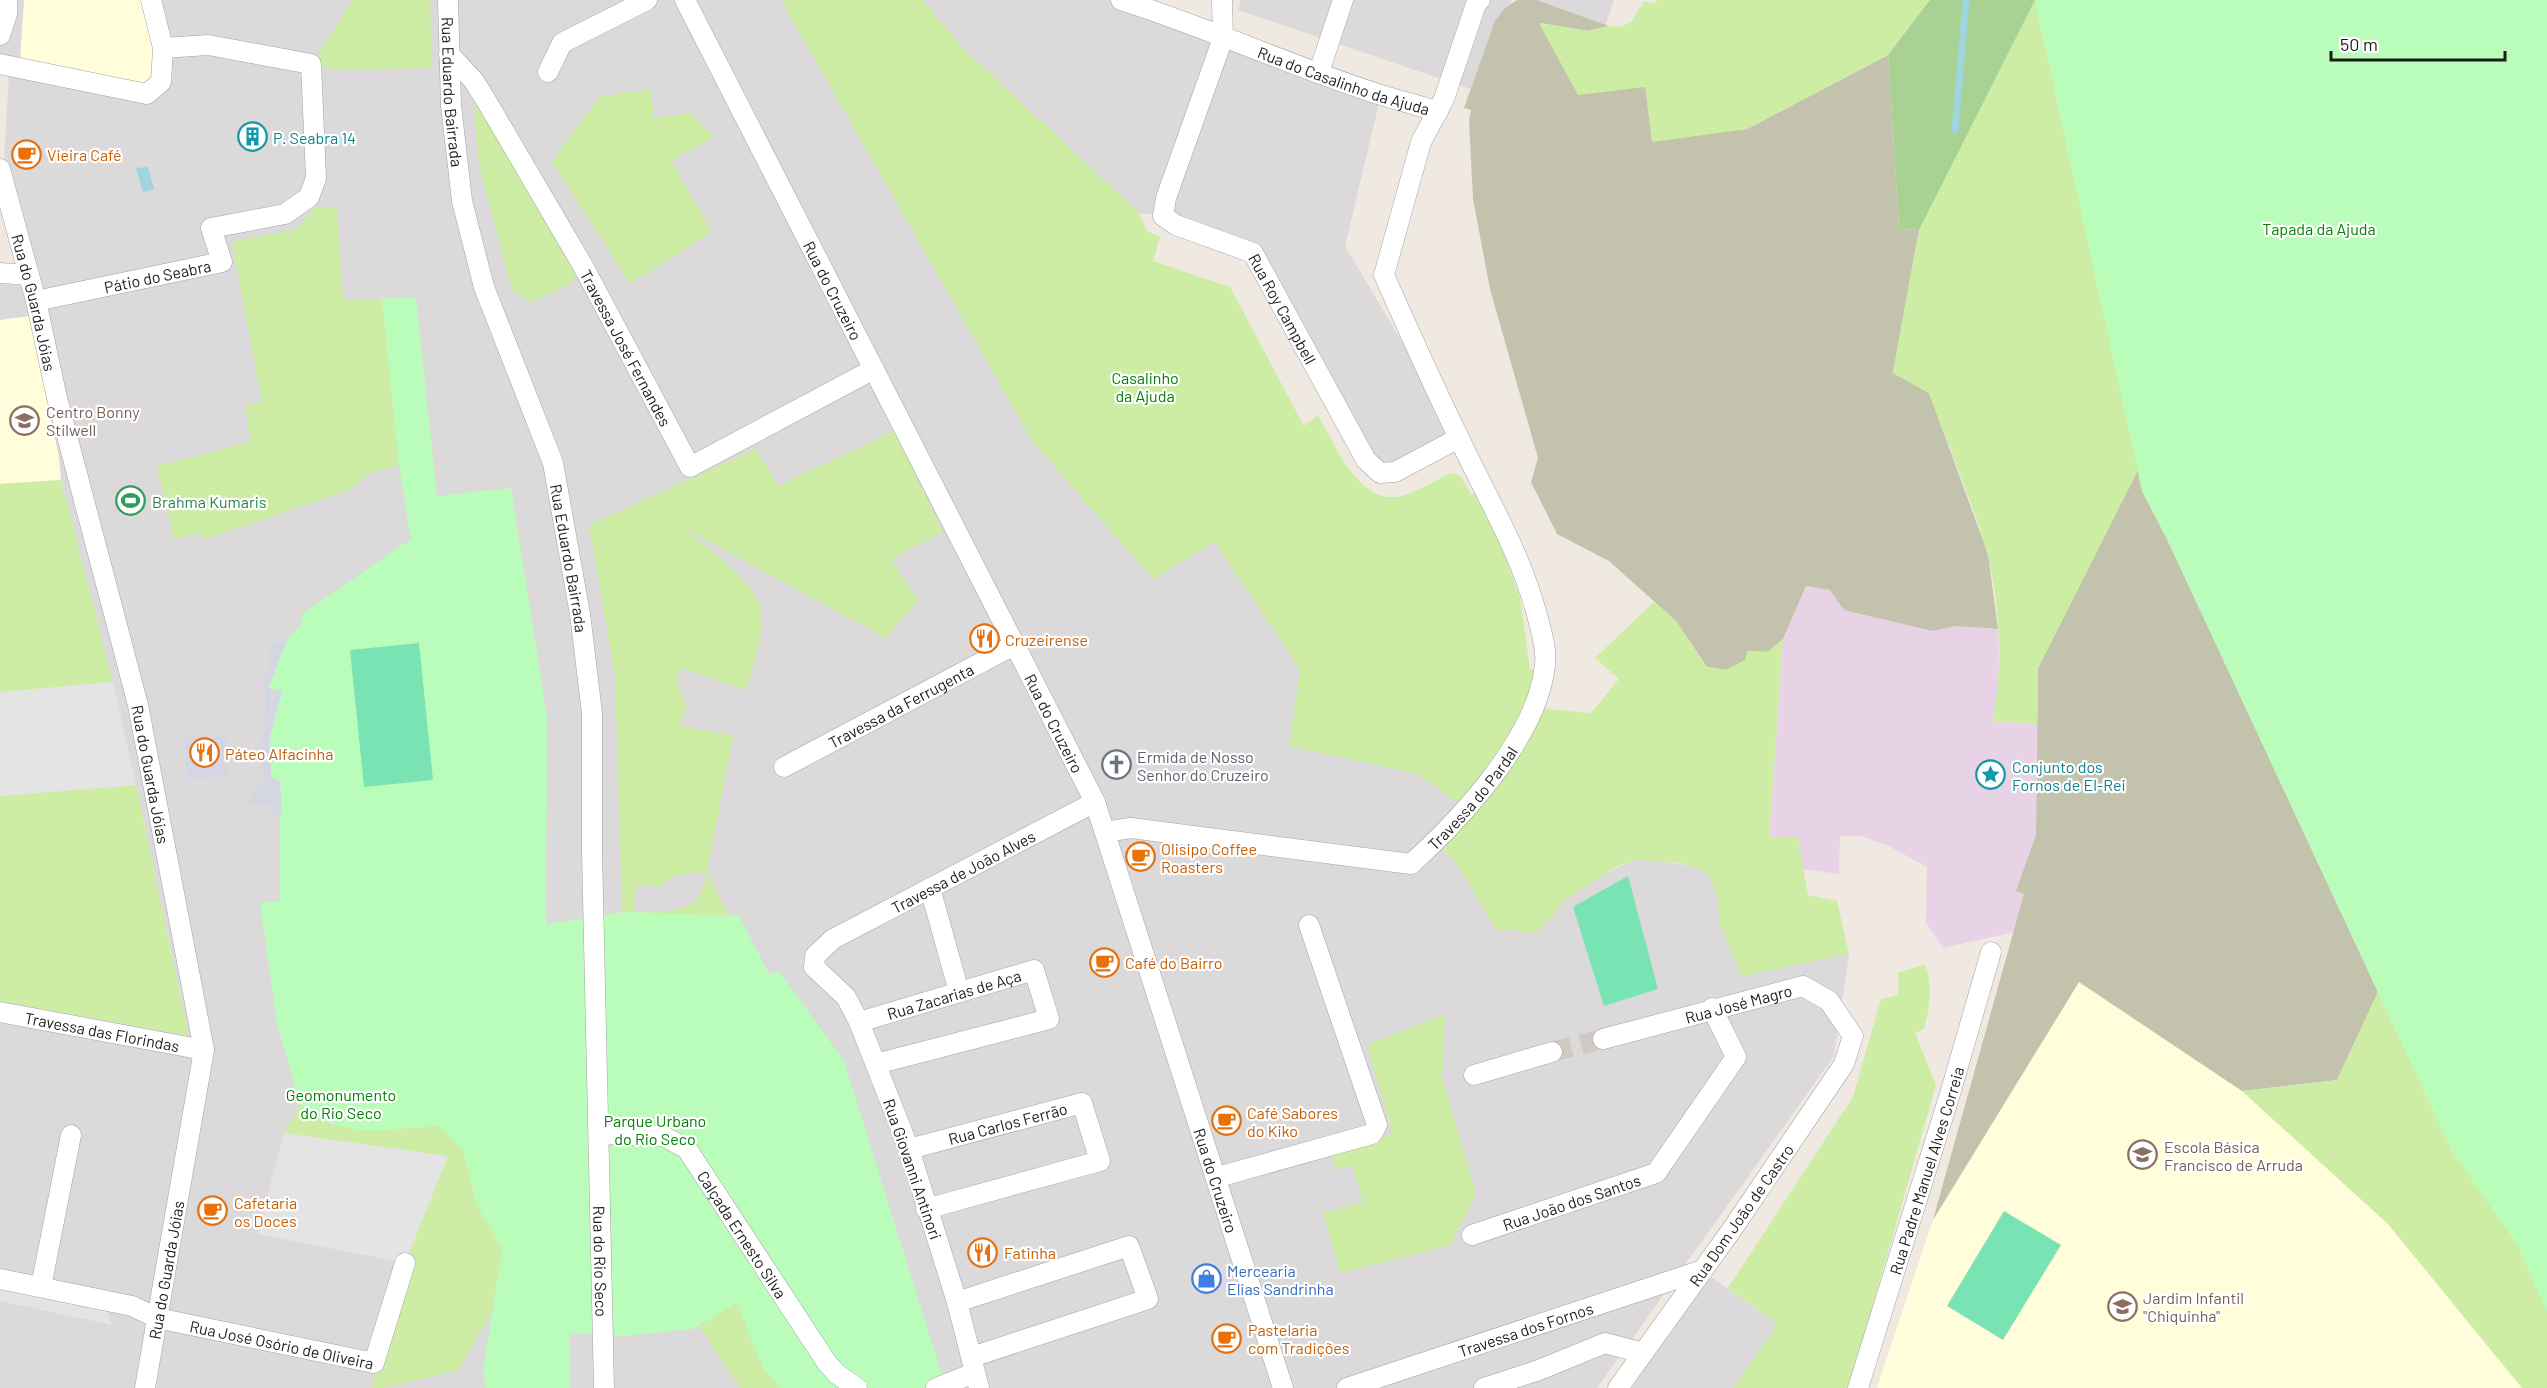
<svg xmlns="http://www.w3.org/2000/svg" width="2547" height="1388" font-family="Barlow,sans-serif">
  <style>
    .residential { fill: #dbd9d9 }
    .industrial { fill: #e8d3e6 }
    .education { fill: #fffdda }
    .construction { fill: #c3c2ac }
    .grass { fill: #cceda3; fill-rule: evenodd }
    .forest { fill: #a9d193 }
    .park { fill: #bafdbb }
    .pitch { fill: #79e3b3 }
    .parking { fill: #e4e4e4 }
    .plaza { fill: #d5d6e4 }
    .water { fill: #9ed5df }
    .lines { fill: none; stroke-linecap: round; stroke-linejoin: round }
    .stream { stroke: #9ed5df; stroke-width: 7 }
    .street-tunnel { stroke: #cfcac3; stroke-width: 20; stroke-dasharray: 20 10; stroke-linecap: butt }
    .street-casing { stroke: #a3a3a3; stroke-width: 21 }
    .street { stroke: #fff; stroke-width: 20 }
    .labels { text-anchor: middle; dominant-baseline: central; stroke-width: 4.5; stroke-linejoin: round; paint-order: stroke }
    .street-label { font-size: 16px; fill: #1c1c1c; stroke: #fff }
    .culture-label { font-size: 16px; fill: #0d838f; stroke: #fff; text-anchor: start }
    .food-label { font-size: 16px; fill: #c56008; stroke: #fff; text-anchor: start }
    .park-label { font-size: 16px; fill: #048006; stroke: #fff }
    .education-label { font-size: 16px; fill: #785e54; stroke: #fff; text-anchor: start }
    .leisure-label { font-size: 16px; fill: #27864d; stroke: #fff; text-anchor: start }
    .worship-label { font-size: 16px; fill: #5b616d; stroke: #fff; text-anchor: start }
    .shop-label { font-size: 16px; fill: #366cbe; stroke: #fff; text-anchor: start }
  </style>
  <rect width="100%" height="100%" fill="#efe9e1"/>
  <path class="residential" d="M0 0H781L1033 442 1215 542 1305 667 1290 746 1418 774 1465 807 1436 841 1460 869 1496 930 1510 929 1533 934 1553 916 1564 900 1590 881 1634 860H1659L1695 867 1708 874 1716 890 1742 976 1849 954 1834 1056 1597 1388H0V1001L189 1036 136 785 0 796V692L113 682 61 480 0 484V283L21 286 4 162 9 74 0 70Z
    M922 0H1115L1381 95 1345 246 1459 438 1380 473 1253 253 1163 216 1139 213 963 48Z
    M1241 0H1512L1477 91 1238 10Z
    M1523 0H1614L1605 27Z
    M1710 1276 1778 1324 1733 1388H1618Z"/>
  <path class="industrial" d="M1806 586 1830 590 1933 631 1956 626 1998 629 1999 692 1992 721 2037 724 2036 835 2017 888 2024 894 2014 932 1943 948 1926 923 1927 867 1889 846 1861 836H1840L1839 874 1803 869 1798 838H1769L1783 639Z"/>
  <path class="education" d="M24 0H146L154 53 153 80 142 85 20 59Z
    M29 316 59 457 61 480 0 484V320Z
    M2079 982 2242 1091 2388 1224 2522 1388H1877L1933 1220Z"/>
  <path class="construction" d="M1517 0H1536L1609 26 1588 31 1540 23 1646 86 1652 141 1747 129 1888 55 1899 229 1919 230 1893 373 1929 393 1988 554 1998 629 1956 626 1933 631 1844 610 1830 590 1806 586 1783 639 1768 652 1748 651 1745 660 1726 670 1707 667 1676 621 1609 561 1557 534 1531 482 1538 458 1490 289 1473 199 1469 120 1471 110 1464 108 1495 21 1505 8Z
    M2138 470 2142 491 2166 537 2378 992 2337 1080 2242 1091 2079 982 1933 1220 2024 894 2016 891 2017 888 2036 835 2038 668Z"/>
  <path class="grass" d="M353 0H430L432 68 338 70 311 64Z
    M781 0H922L963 48 1139 213 1147 231 1160 237 1153 261 1230 287 1304 426 1318 415C1334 443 1360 507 1401 496 1418 491 1435 481 1451 473L1461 477 1471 495 1477 492 1504 554 1520 598 1530 669 1538 670 1535 708 1591 713 1619 679 1595 658 1654 602 1676 621 1707 667 1726 670 1745 660 1748 651 1768 652 1783 639 1769 838H1798L1808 895 1837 901 1849 954 1742 976 1721 927 1716 890 1708 874 1695 867 1675 862 1634 860 1616 867 1564 900 1553 916 1533 934 1510 929 1496 930 1460 869 1436 841 1464 807 1418 774 1289 746 1300 669 1215 542 1153 579 1033 442Z
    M1657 0H1930L1888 55 1747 129 1652 142 1645 87 1578 95 1539 23 1587 31 1609 26 1620 27 1632 21 1644 1 1655 4Z
    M2035 0 2138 470 2038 668 2037 724 1992 721C2004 674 2000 600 1987 553 1972 499 1948 446 1929 393L1893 373 1919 230Z
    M651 89 654 118 690 113 715 137 671 161 712 232 630 284 552 161 599 97Z
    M487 102 583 266 569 284 531 302 512 290 479 165 474 103Z
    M315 207H337L343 299H382L399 465 371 473 349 490 202 540 201 533 174 539 157 466 251 442 245 405 262 402 232 242 297 229Z
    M894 431 943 532 891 559 918 601 886 638 684 528C707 548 752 578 761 608 766 626 752 671 746 690L681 668 676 682 687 706 679 725 733 736 707 873 733 924 626 1043 615 675 589 525 756 449 778 486ZM693 873H706C704 916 667 910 634 913L635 886H661L670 877Z
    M61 480 113 682 0 692V484Z
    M136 785 189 1036 0 1001V796Z
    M1925 964C1933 987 1930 1005 1924 1029L1915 1033 1936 1085 1849 1388H1733L1778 1324 1728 1288 1853 1097 1881 999 1899 995 1898 973Z
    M2378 992 2452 1150 2525 1229 2547 1312V1388H2522L2388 1224 2242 1091 2337 1080Z
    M1445 1014 1442 1078 1476 1193 1451 1245 1340 1273 1323 1213 1363 1202 1352 1165 1336 1170 1331 1150 1393 1134 1367 1045Z
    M300 1105 330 1124 366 1131 439 1126 463 1150 477 1205 502 1250 492 1311 459 1370 383 1388H372L405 1263 284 1133Z
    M737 1303 763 1368 781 1388H740L699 1326Z"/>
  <path class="forest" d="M1930 0H2035L1919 230 1899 229 1888 55Z"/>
  <path class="park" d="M2035 0H2547V1312L2518 1246 2452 1151 2166 537 2142 491Z
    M416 297 437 496 511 488 547 716 546 924 624 912 739 916 769 974 779 971 844 1061 946 1388H781L763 1368 737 1303 693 1329 622 1336 570 1333V1388H486L483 1371 502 1250 477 1205 463 1150 439 1126 366 1131 330 1124 300 1105 277 1023 260 903 280 901V781L271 778 270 733 282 690 268 689 287 640 302 624V614L411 539 399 465 382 299Z"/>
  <path class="pitch" d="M419 643 433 780 364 787 350 650Z
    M1628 876 1658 989 1604 1006 1573 907Z
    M2004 1211 2061 1245 2003 1340 1947 1306Z"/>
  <path class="parking" d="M113 682 136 785 0 796V692Z
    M284 1133 448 1156 405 1263 257 1234Z
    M0 1284 105 1306 112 1325 0 1301Z"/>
  <path class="plaza" d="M287 640 268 688 271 689V711L276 690 282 691 269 741 271 777 280 781 282 814 270 815V803L248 805 247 802 264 779 257 749 264 736 266 721 264 674 270 672V646Z
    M226 736 228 777 187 779 185 737Z"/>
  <path class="water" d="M148 167 154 189 143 192 136 168Z"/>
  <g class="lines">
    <path class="stream" d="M1955 130 1966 0"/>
    <path class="street-tunnel" d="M1552 1052 1603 1039"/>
    <defs>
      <g id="street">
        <path id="s1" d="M448 0 451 105 462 201 484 287 553 463 580 614 592 713V851L604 1388"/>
        <path id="s2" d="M685 0 1095 802 1283 1388"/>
        <path id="s3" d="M1121 0C1209 28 1293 67 1381 95 1400 101 1419 105 1438 112"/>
        <path id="s4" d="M1222 0 1223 38 1166 198 1163 216 1176 225 1253 253 1366 460 1380 473 1395 472 1459 438"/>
        <path d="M0 35 7 14V0"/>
        <path id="s5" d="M449 54 474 81 487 102 583 266 690 467 874 369"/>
        <path d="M0 64 147 94 161 82 163 48 151 0"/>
        <path d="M548 72 562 43 647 0"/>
        <path d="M1319 72 1343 0"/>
        <path id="s6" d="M0 169 36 301 57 398 138 705 204 1050 145 1388"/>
        <path d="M0 273 29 275"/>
        <path id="s7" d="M36 301 222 262 211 228 285 214 309 197 316 178 311 64 208 45 163 48"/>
        <path id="s8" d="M784 767 1016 644"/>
        <path id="s9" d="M1105 832 1131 828 1411 864C1462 818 1539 735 1545 664 1547 649 1541 630 1537 615 1520 551 1486 496 1458 436 1432 383 1408 329 1384 275L1421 142 1444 99 1476 4 1480 0"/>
        <path d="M930 888 959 992"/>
        <path id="s10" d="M0 1012 204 1050"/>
        <path id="s11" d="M859 1022 1034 970 1049 1019 876 1064"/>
        <path id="s12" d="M1603 1039 1803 986 1829 1001 1853 1036 1844 1064 1733 1228 1618 1388"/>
        <path d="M1474 1075 1552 1052"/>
        <path id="s13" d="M600 1134 663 1136 687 1149 827 1363 837 1374 857 1388"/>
        <path id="s14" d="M909 1149 1082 1103 1100 1161 926 1209"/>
        <path d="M1218 1177 1372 1134 1377 1125 1309 925"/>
        <path id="s15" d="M1472 1235 1656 1173 1736 1057 1712 1008"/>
        <path id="s16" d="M0 1279 132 1306 157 1318 374 1363 405 1263"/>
        <path d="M41 1287 71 1135"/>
        <path d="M957 1302 1129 1246 1148 1299 972 1357"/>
        <path d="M936 1388 974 1373"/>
        <path id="s17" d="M979 1388 957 1302 909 1149 859 1022 846 997 814 967 815 956 833 939 1095 802"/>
        <path id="s18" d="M1347 1388 1703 1270"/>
        <path d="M1484 1388 1539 1370 1605 1343 1643 1353"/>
        <path id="s19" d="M1858 1388 1950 1094 1991 952"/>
      </g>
    </defs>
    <use href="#street" class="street-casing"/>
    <use href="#street" class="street"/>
  </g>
  <defs>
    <symbol id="building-ring" viewBox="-11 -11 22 22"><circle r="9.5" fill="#fff" stroke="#0f9aa8" stroke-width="1.5"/><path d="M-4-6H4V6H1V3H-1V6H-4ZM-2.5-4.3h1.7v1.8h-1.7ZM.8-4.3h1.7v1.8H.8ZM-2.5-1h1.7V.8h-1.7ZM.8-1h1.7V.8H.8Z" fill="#0f9aa8"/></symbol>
    <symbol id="cafe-ring" viewBox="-11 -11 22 22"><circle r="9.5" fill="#fff" stroke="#e8710a" stroke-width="1.5"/><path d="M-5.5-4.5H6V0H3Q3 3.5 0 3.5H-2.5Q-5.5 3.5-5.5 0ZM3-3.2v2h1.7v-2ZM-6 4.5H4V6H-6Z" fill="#e8710a"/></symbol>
    <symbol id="school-ring" viewBox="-11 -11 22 22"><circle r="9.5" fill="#fff" stroke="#8d6e63" stroke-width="1.5"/><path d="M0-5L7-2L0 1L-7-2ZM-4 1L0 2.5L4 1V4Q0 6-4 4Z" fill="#8d6e63"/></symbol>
    <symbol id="stadium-ring" viewBox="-11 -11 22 22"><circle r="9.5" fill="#fff" stroke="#2e9e5b" stroke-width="1.5"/><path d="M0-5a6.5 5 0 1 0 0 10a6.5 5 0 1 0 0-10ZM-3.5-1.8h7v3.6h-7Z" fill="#2e9e5b"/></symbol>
    <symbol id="restaurant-ring" viewBox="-11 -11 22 22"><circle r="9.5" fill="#fff" stroke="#e8710a" stroke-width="1.5"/><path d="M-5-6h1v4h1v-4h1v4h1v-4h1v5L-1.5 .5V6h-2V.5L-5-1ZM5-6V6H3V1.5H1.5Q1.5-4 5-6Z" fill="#e8710a"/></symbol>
    <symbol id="church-ring" viewBox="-11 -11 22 22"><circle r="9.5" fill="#fff" stroke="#6b7280" stroke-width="1.5"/><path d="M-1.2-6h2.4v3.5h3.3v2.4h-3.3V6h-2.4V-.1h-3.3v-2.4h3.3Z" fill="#6b7280"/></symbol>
    <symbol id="sight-ring" viewBox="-11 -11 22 22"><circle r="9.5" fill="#fff" stroke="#0f9aa8" stroke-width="1.5"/><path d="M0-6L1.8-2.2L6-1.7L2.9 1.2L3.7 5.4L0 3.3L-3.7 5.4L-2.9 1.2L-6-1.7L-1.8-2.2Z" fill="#0f9aa8"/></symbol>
    <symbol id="shop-ring" viewBox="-11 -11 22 22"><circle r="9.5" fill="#fff" stroke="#3f7fe0" stroke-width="1.5"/><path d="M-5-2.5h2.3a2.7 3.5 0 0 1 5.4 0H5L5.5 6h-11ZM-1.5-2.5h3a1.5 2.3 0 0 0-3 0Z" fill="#3f7fe0"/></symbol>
  </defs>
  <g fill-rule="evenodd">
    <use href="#building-ring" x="236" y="120" width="33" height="33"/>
    <use href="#cafe-ring" x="10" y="138" width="33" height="33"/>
    <use href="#school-ring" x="8" y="404" width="33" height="33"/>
    <use href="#stadium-ring" x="114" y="484" width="33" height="33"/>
    <use href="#restaurant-ring" x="968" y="622" width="33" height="33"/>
    <use href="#restaurant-ring" x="188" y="736" width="33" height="33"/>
    <use href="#church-ring" x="1100" y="748" width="33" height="33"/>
    <use href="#sight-ring" x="1974" y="758" width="33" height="33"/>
    <use href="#cafe-ring" x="1124" y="840" width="33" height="33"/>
    <use href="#cafe-ring" x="1088" y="946" width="33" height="33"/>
    <use href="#cafe-ring" x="1210" y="1104" width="33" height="33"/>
    <use href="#school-ring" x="2126" y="1138" width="33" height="33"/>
    <use href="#cafe-ring" x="196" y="1194" width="33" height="33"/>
    <use href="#restaurant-ring" x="966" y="1236" width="33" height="33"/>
    <use href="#shop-ring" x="1190" y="1262" width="33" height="33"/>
    <use href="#school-ring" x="2106" y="1290" width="33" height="33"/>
    <use href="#cafe-ring" x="1210" y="1322" width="33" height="33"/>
  </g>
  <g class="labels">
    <g class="street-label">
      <text stroke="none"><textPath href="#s3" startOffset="237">Rua do Casalinho da Ajuda</textPath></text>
      <text stroke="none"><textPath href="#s1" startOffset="92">Rua Eduardo Bairrada</textPath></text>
      <text stroke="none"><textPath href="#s7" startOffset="124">Pátio do Seabra</textPath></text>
      <text stroke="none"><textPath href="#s2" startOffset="326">Rua do Cruzeiro</textPath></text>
      <text stroke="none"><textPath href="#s6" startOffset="138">Rua do Guarda Jóias</textPath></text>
      <text stroke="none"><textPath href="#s4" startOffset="387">Rua Roy Campbell</textPath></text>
      <text stroke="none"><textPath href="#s5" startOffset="344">Travessa José Fernandes</textPath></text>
      <text stroke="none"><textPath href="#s1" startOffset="576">Rua Eduardo Bairrada</textPath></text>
      <text stroke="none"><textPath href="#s8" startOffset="132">Travessa da Ferrugenta</textPath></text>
      <text stroke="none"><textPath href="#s2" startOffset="812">Rua do Cruzeiro</textPath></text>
      <text stroke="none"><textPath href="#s6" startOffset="624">Rua do Guarda Jóias</textPath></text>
      <text stroke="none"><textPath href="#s9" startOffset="399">Travessa do Pardal</textPath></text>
      <text stroke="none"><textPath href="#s17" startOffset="640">Travessa de João Alves</textPath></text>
      <text stroke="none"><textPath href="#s11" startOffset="99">Rua Zacarias de Aça</textPath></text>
      <text stroke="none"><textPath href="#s12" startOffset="140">Rua José Magro</textPath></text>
      <text stroke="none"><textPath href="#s10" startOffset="104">Travessa das Florindas</textPath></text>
      <text stroke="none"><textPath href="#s14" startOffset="102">Rua Carlos Ferrão</textPath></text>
      <text transform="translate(913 1169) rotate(71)">Rua Giovanni Antinori</text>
      <text stroke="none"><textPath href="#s19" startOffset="228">Rua Padre Manuel Alves Correia</textPath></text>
      <text stroke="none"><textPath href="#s2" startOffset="1298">Rua do Cruzeiro</textPath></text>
      <text stroke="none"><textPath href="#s15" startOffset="105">Rua João dos Santos</textPath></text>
      <text transform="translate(1741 1215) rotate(-55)">Rua Dom João de Castro</text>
      <text stroke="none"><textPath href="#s13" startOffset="192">Calçada Ernesto Silva</textPath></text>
      <text stroke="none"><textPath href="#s1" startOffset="1281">Rua do Rio Seco</textPath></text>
      <text transform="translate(166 1270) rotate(-80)">Rua do Guarda Jóias</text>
      <text stroke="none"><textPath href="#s18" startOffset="188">Travessa dos Fornos</textPath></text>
      <text stroke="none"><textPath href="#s16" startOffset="290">Rua José Osório de Oliveira</textPath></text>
    </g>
    <g class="culture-label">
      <text x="273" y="137">P. Seabra 14</text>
      <text x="2012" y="766">Conjunto dos<tspan x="2012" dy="18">Fornos de El-Rei</tspan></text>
    </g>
    <g class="food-label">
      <text x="47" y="154">Vieira Café</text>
      <text x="1005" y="639">Cruzeirense</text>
      <text x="225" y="753">Páteo Alfacinha</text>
      <text x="1161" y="848">Olisipo Coffee<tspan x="1161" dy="18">Roasters</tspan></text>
      <text x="1125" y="962">Café do Bairro</text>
      <text x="1247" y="1112">Café Sabores<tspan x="1247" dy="18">do Kiko</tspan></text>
      <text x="234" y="1202">Cafetaria<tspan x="234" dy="18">os Doces</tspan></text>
      <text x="1004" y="1252">Fatinha</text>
      <text x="1248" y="1329">Pastelaria<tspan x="1248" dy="18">com Tradições</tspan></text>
    </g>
    <g class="park-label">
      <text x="2319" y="228">Tapada da Ajuda</text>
      <text x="1145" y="377">Casalinho<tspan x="1145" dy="18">da Ajuda</tspan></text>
      <text x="341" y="1094">Geomonumento<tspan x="341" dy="18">do Rio Seco</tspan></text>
      <text x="655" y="1120">Parque Urbano<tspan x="655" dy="18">do Rio Seco</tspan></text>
    </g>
    <g class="education-label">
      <text x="46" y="411">Centro Bonny<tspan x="46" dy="18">Stilwell</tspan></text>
      <text x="2164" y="1146">Escola Básica<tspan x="2164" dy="18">Francisco de Arruda</tspan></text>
      <text x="2143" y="1297">Jardim Infantil<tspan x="2143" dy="18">"Chiquinha"</tspan></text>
    </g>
    <g class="leisure-label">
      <text x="152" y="501">Brahma Kumaris</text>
    </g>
    <g class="worship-label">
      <text x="1137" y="756">Ermida de Nosso<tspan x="1137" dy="18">Senhor do Cruzeiro</tspan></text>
    </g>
    <g class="shop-label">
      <text x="1227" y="1270">Mercearia<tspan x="1227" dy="18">Elias Sandrinha</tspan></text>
    </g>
  </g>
  <path d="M2331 51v9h174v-9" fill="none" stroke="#1c1c1c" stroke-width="3"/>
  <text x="2340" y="51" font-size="18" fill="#1c1c1c" stroke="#ffffff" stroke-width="4.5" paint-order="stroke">50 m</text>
</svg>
